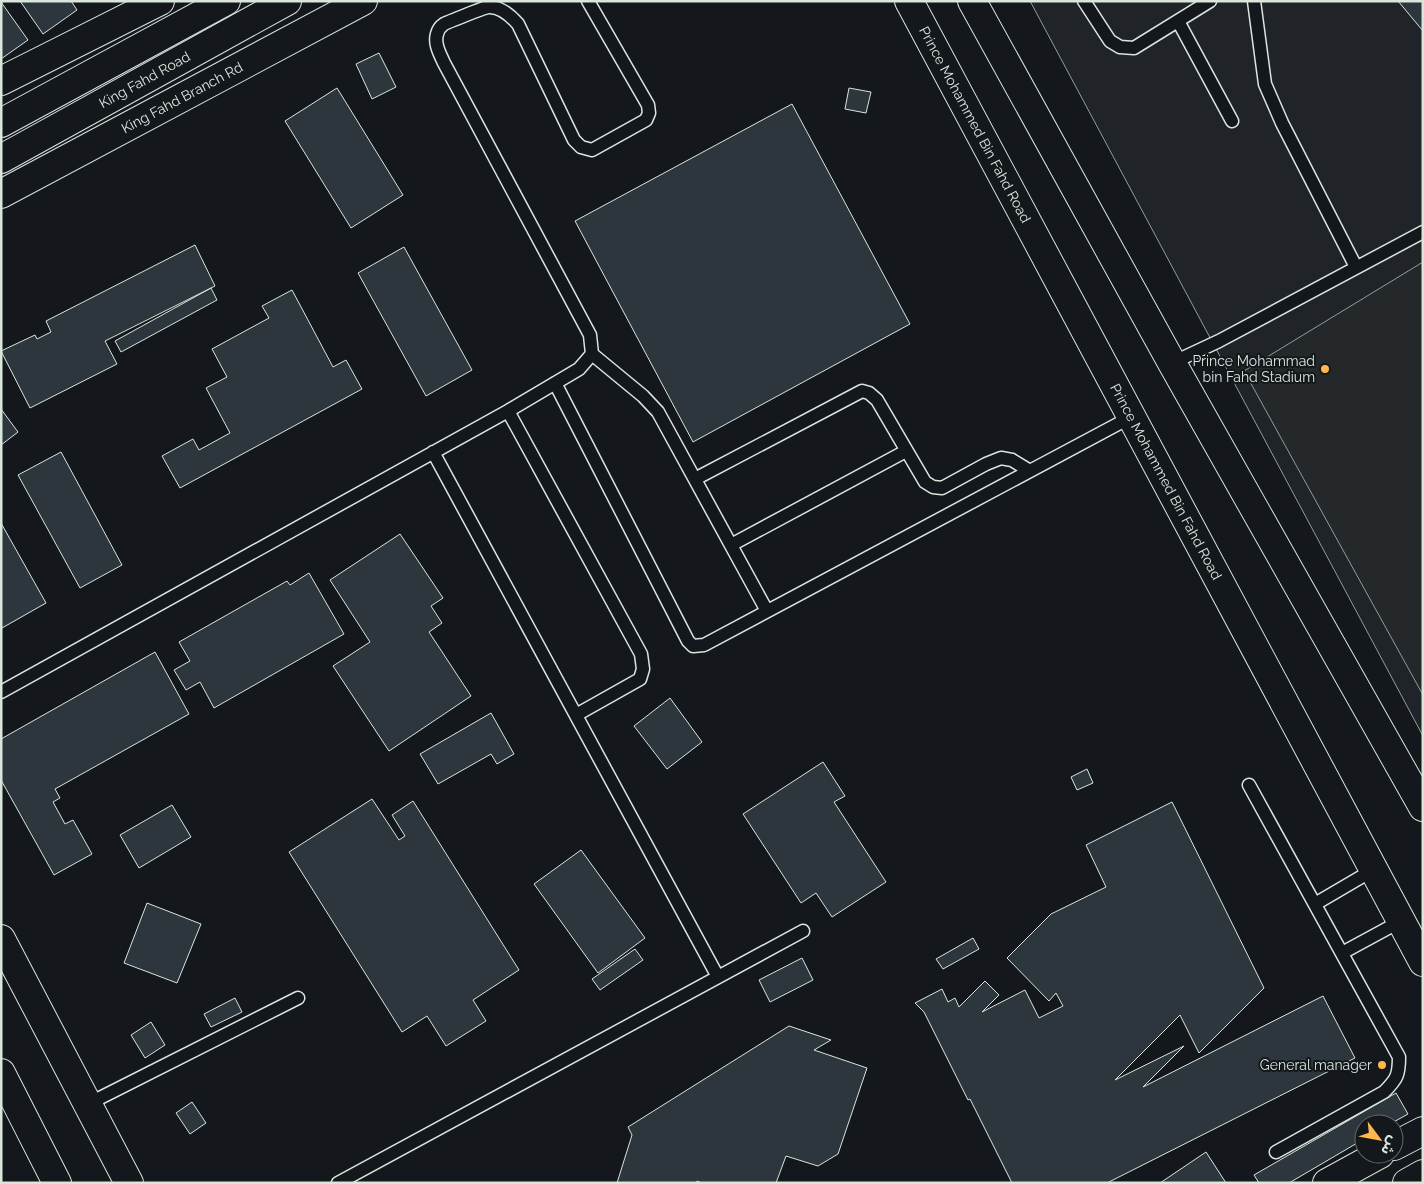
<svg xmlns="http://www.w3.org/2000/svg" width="1424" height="1184" font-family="Raleway,'Noto Sans Arabic',sans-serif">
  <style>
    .green { fill: #202428; stroke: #939e99 }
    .parking { fill: #24282b; stroke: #939e99 }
    .building { fill: #2c363c; stroke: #d8e6dc }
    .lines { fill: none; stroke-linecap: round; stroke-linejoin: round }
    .lane-casing { stroke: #d8e6dc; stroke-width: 15 }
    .secondary-casing { stroke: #d8e6dc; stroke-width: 30 }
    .highway-casing { stroke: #d8e6dc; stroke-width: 30 }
    .lane { stroke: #14181c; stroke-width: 12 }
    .secondary { stroke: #14181c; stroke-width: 28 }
    .highway { stroke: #14181c; stroke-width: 28 }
    .poi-dot { fill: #ffb74d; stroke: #14181c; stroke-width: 2 }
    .labels { text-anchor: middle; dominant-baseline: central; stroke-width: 4; stroke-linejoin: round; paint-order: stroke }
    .street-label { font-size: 14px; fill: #d8e6dc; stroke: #14181c }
    .poi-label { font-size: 14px; fill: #d8e6dc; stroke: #14181c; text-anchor: end }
  </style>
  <rect width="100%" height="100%" fill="#14181c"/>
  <path class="green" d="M1030 1H1423V736Z"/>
  <path class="parking" d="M1423 262V695L1244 371Z"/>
  <path class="building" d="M20 1H71L77 10 43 34Z
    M1398 1H1423V31Z
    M1 2 28 40 1 59Z
    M379 53 396 87 372 99 356 64Z
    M337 88 403 195 351 228 285 121Z
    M849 88 871 92 866 113 845 109Z
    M792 104 910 324 693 442 575 221Z
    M195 245 215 286 105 341 117 364 30 408 1 351 35 335 37 339 51 332 46 321Z
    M404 247 472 370 426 396 358 273Z
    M211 288 217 300 121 352 115 341Z
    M292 290 333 367 346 360 362 389 180 488 162 456 193 439 199 450 230 433 206 388 227 377 212 349 269 318 262 306Z
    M1 409 18 432 1 445Z
    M61 452 122 565 80 588 18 475Z
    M1 523 46 603 2 628 1 627Z
    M400 534 443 598 431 606 442 623 429 632 471 696 389 751 333 666 370 642 330 580Z
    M309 573 344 634 214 708 200 682 186 690 174 670 190 661 179 642 287 581 290 585Z
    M155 652 189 714 55 789 60 798 53 802 65 824 73 820 92 854 54 875 1 780V739Z
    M670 698 702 742 667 769 634 726Z
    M491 713 514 754 497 764 491 754 438 784 420 754Z
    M823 762 845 796 834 802 886 882 832 917 816 893 801 903 743 814Z
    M1087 769 1093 783 1077 790 1071 777Z
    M372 799 399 840 405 836 392 815 413 801 519 970 473 1000 486 1021 446 1046 427 1016 402 1032 289 852Z
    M1172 802 1264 988 1199 1053 1180 1015 1115 1080 1184 1046 1143 1087 1323 996 1355 1058 1107 1183H1012L970 1099 968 1100 924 1012 915 1003 942 989 948 1002 955 998 959 1007 985 981 999 995 982 1012 1025 990 1039 1018 1063 1006 1056 993 1049 1001 1007 958 1051 914 1106 887 1086 845Z
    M172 805 191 837 139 868 120 835Z
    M581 850 645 938 598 973 534 884Z
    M147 903 201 924 177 983 124 963Z
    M973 938 979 949 943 969 936 959Z
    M635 949 643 960 600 990 592 979Z
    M802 958 813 980 770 1002 759 980Z
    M235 998 242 1012 211 1027 204 1014Z
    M151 1022 165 1045 145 1058 131 1035Z
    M789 1026 831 1040 814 1050 867 1068 838 1154 818 1166 786 1156 776 1183H702L697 1181 696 1183H617L632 1135 628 1127Z
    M1396 1093 1408 1114 1390 1124H1364V1139L1289 1183H1259L1254 1175Z
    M192 1102 206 1123 190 1134 176 1113Z
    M1206 1152 1226 1183H1160Z"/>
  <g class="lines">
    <defs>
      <path id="lane" d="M1084 1 1110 41 1120 47 1134 48 1210 1
        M1254 1 1265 84 1282 123 1356 267
        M1178 21 1232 121
        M592 354 643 396 658 412 767 611
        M1172 363 1219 341 1423 232
        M555 383 688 641 693 646 704 645 1131 417
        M508 411 641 654 643 669 640 679 576 715
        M433 452 718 977
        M695 479 862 391 869 393 877 400 925 482 933 487 942 488 986 464 1001 458 1012 460 1030 471
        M731 545 906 451
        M1 692 508 411 579 369 592 354 590 335 444 63C440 54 434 44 437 34 438 30 441 26 444 24 448 22 483 8 488 7 500 6 511 16 518 24L574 140 581 147 592 150 646 120 649 113 648 105 588 1
        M1249 785 1399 1057C1399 1075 1397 1079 1384 1092L1276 1152
        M1315 904 1373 870
        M1342 953 1401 921
        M88 1104 298 998
        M338 1183 803 931"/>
      <g id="secondary">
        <path d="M1 81 160 1"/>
        <path id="s1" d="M1 194 363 1"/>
        <path d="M1 939 129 1183"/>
        <path d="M1 1073 57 1183"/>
        <path d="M1394 1146 1423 1131"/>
        <path d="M1327 1183 1380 1154"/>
        <path d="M1407 1183 1423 1174"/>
      </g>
      <g id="highway">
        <path id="s2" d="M909 1 1423 962"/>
        <path d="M972 1 1172 363 1423 807"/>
        <path d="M1 123 226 1"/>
        <path id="s3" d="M1 159 287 1"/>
      </g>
    </defs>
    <use href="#lane" class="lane-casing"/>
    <use href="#secondary" class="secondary-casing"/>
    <use href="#highway" class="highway-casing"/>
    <use href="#lane" class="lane"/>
    <use href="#secondary" class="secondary"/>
    <use href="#highway" class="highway"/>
  </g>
  <g class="poi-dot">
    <circle cx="1325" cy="369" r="5"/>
    <circle cx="1382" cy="1065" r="5"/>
  </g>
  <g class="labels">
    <g class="street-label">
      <text stroke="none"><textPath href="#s3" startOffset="164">King Fahd Road</textPath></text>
      <text stroke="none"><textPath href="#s1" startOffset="205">King Fahd Branch Rd</textPath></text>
      <text stroke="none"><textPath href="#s2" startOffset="140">Prince Mohammed Bin Fahd Road</textPath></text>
      <text stroke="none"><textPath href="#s2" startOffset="545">Prince Mohammed Bin Fahd Road</textPath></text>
    </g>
    <g class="poi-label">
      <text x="1315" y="361">Prince Mohammad<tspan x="1315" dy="16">bin Fahd Stadium</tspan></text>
      <text x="1372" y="1065">General manager</text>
    </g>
  </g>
  <rect width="1424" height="1184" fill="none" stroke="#d8e6dc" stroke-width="5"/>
  <g transform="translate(1379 1139) rotate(122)"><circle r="24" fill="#14181c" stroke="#626a69"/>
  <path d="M0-4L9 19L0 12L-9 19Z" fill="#ffb74d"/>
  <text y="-8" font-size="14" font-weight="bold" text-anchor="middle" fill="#d8e6dc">ش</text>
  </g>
</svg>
